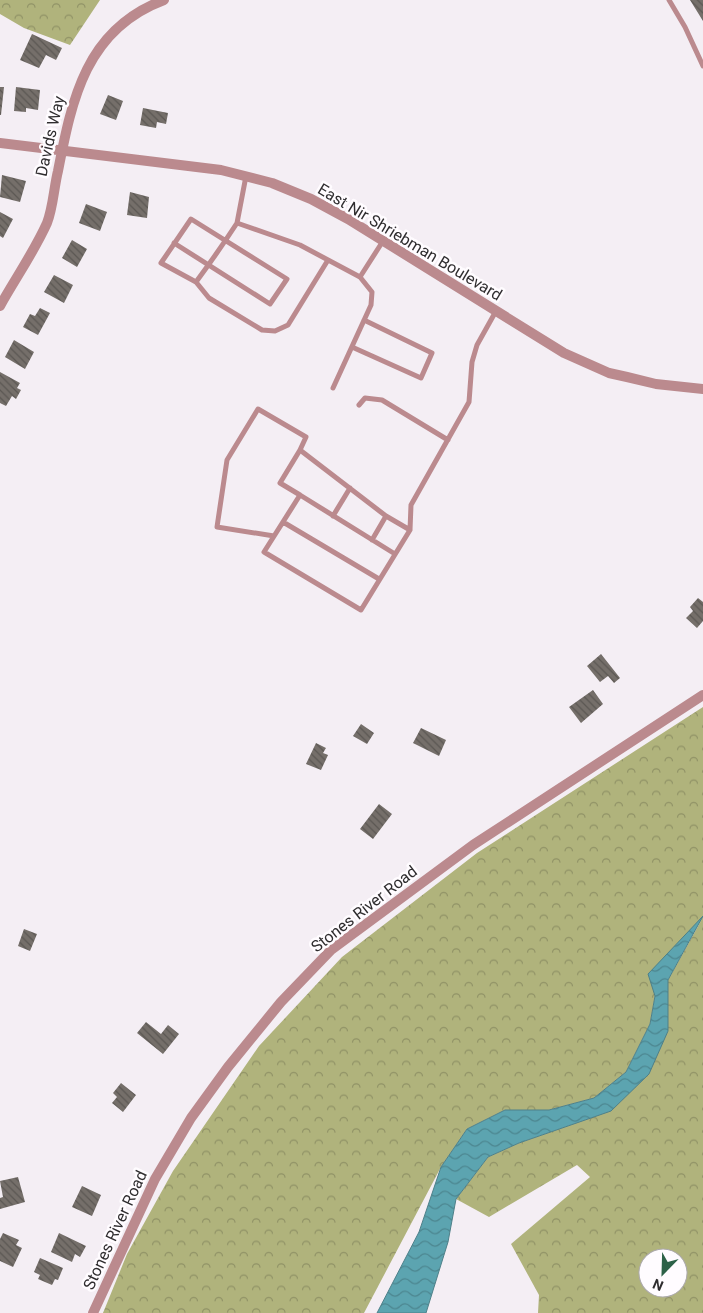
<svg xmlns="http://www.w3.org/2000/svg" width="703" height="1313" font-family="Roboto,sans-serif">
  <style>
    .forest { fill: url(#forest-crowns); fill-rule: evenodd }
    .water { fill: url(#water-waves); stroke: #4e8089 }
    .building { fill: url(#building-back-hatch) }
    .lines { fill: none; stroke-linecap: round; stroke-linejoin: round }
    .lane { stroke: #bb8a8e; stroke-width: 5 }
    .street { stroke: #bb8a8e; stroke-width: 10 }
    .labels { text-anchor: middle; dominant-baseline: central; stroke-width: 5; stroke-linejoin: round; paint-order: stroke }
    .street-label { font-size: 16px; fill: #2f2d2f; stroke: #fffcff }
  </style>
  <defs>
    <pattern id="forest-crowns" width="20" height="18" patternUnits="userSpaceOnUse" patternTransform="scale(1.25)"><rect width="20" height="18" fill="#b0b37c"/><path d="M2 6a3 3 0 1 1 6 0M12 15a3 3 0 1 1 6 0" fill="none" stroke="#909266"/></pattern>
    <pattern id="water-waves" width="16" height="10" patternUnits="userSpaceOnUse" patternTransform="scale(1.25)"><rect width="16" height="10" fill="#5ca4b0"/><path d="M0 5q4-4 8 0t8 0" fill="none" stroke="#4c8690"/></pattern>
    <pattern id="building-back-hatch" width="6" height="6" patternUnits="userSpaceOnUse" patternTransform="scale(1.25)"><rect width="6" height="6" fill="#756f6a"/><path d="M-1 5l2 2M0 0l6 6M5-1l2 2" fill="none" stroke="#5b5753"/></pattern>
  </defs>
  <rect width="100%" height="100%" fill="#f4eef4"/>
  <path class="forest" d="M0 0H100L70 45 24 28 0 14Z
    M703 707V1313H538L539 1295 511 1244 590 1177 577 1165 489 1217 456 1199 488 1157 519 1143 610 1111 668 1031V980L702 919 655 996 650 1024 626 1072 594 1098 549 1110H505L467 1129 441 1167 364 1313H103L127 1254 173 1171 259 1046 342 957 477 853ZM648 1258H678V1288H648Z"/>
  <path class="water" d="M703 916 668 980V1031L649 1074 611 1111 519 1143 488 1157 456 1199 448 1242 426 1313H377L419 1232 441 1167 467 1129 505 1110H549L594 1098 626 1072 650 1024 655 996 648 974Z"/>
  <path class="building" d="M690 0H703V21Z
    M32 34 62 48 56 60 46 55 39 68 20 60Z
    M0 87H4L1 115H0Z
    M16 87 40 90 38 110 26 108V112L14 111Z
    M108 95 123 101 116 120 100 114Z
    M143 108 168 113 166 124 157 122 156 128 140 125Z
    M2 175 26 181 20 202 0 197Z
    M130 192 149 197 147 218 127 215Z
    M86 204 107 212 100 231 79 223Z
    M0 212 13 219 3 238 0 236Z
    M72 240 87 249 77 267 62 258Z
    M54 275 73 285 64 303 44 292Z
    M40 308 50 313 38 335 23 327 30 314 35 316Z
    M14 340 34 352 25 369 5 357Z
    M0 372 20 383 17 388 21 390 16 399 12 396 6 406 0 403Z
    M698 598 703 602V621L697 628 686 618 693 611 690 607Z
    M601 654 620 678 614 683 608 676 600 682 587 666Z
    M593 690 603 704 581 723 569 707Z
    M361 724 374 733 367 744 353 736Z
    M421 728 446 740 439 756 413 743Z
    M316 743 326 748 323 753 328 755 321 770 306 764Z
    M379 804 392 814 373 839 360 829Z
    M24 929 37 934 30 951 18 946Z
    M146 1022 161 1034 168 1025 179 1034 163 1054 137 1033Z
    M121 1083 136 1095 123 1112 112 1103 117 1097 113 1093Z
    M18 1177 25 1202 0 1209V1198L3 1197 0 1181Z
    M82 1186 101 1195 92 1216 72 1207Z
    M3 1233 19 1240 16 1245 22 1248 13 1267 0 1261V1239Z
    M59 1233 86 1246 80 1257 75 1254 72 1262 51 1252Z
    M40 1258 63 1268 58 1280 55 1279 52 1285 38 1279 40 1275 34 1272Z"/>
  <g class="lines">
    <path class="lane" d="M669 0 685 27 703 66
      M246 176 237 223 300 245 360 277
      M174 243 270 304 287 279 191 219 161 263 196 282C210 263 224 243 237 223
      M196 282 209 298 262 330 275 331 288 325 328 260
      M352 347 421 378 432 353 364 320
      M333 388 371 305 372 292 360 277 383 241
      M359 405 365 398 382 400 448 440
      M300 495 280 483 300 450 386 516
      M333 516 350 488
      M283 522 379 579
      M274 536 217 527 227 460 258 409 306 437 300 450
      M372 540 386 516 410 530
      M395 554 300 495 264 552 361 610 410 530 411 505 469 402 472 362 477 345 496 311"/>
    <path class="street" d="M0 143 221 170 272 183 311 199 348 219 564 353 609 373 627 377 656 384 703 389
      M0 306C15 279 34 252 47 223 53 208 54 187 58 171 72 99 86 29 164 0
      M93 1313 155 1179 191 1118 228 1067 281 1002 331 950 473 845 703 695"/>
  </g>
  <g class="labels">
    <g class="street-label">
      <text transform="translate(50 136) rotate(-77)">Davids Way</text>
      <text transform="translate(410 242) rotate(31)">East Nir Shriebman Boulevard</text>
      <text transform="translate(364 909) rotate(-38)">Stones River Road</text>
      <text transform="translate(115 1230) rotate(-65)">Stones River Road</text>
    </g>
  </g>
  <g transform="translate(663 1273) rotate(203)"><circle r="24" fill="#fffcff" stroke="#aca9ac"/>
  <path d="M0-4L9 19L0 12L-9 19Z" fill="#2d6248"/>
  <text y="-8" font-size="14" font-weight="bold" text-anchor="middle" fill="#2f2d2f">N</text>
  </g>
</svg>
